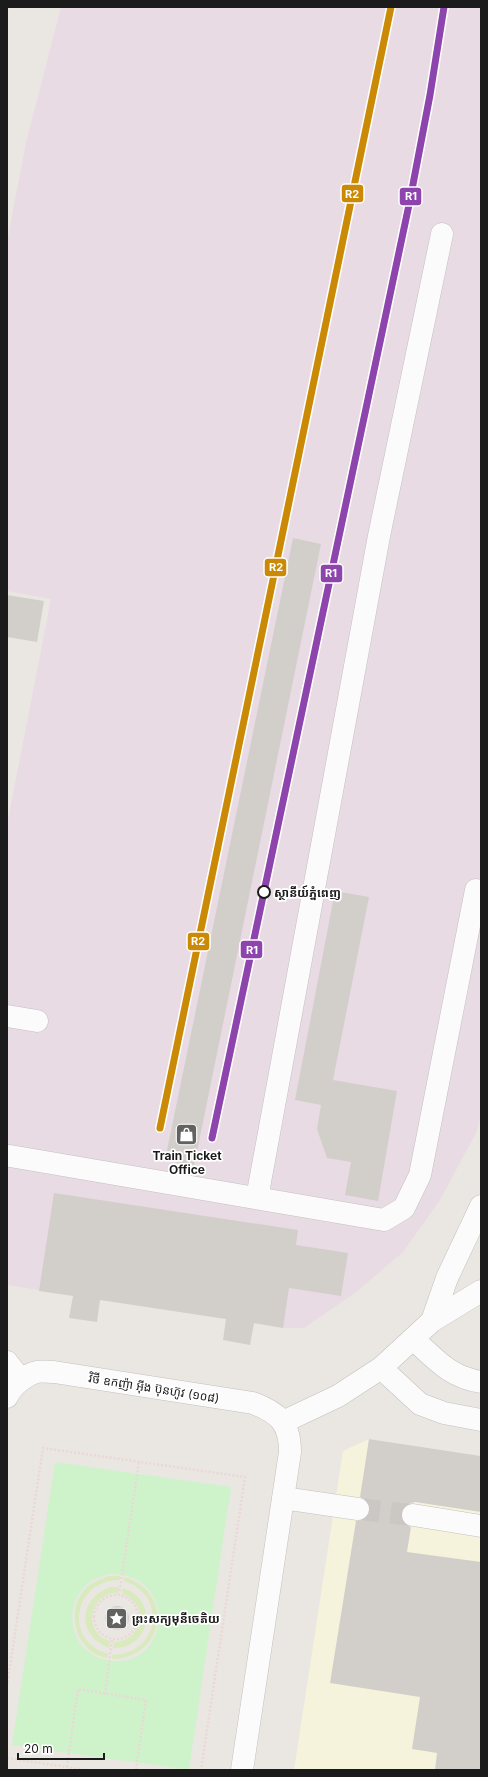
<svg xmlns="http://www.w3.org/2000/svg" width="488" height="1777" font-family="Inter,'Noto Sans Khmer',sans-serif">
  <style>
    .industrial { fill: #e8dbe3 }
    .education { fill: #f6f3dc }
    .grass { fill: #d9eabe }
    .park { fill: #cef3cb; fill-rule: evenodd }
    .building { fill: #d2cfcb }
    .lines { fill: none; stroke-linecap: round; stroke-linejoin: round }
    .minor-tunnel { stroke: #cbc8c4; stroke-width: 22; stroke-dasharray: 22 11; stroke-linecap: butt }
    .minor-casing { stroke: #c2c1bf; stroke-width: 23 }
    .path { stroke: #ead7d6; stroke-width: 2.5; stroke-dasharray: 2 2; stroke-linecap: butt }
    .minor { stroke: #fcfbfb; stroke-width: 22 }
    .rail-1-casing { stroke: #fff; stroke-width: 10 }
    .rail-2-casing { stroke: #fff; stroke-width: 10 }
    .rail-1 { stroke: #8e44ad; stroke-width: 7 }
    .rail-2 { stroke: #cb8a05; stroke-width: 7 }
    .stop-dot { fill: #fff; stroke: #1b1b1b; stroke-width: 2 }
    .labels { text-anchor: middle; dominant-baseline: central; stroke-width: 3.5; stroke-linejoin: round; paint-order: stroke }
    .stop-label { font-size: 12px; font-weight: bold; fill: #1b1b1b; stroke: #fff; text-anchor: start }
    .poi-label { font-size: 12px; font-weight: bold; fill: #1b1b1b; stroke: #fff }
    .street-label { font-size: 12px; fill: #1b1b1b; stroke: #fff }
    .line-badge { stroke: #fff; stroke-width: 1.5 }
    .badge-label { font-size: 11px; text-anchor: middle; font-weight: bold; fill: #fff }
  </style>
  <rect width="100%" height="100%" fill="#eae7e2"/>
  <path class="industrial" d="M61 7H481V1114L477 1131 440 1200 403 1252 356 1292 304 1328H283L7 1285V825L51 599 7 591V242L26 143Z"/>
  <path class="education" d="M369 1439 481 1456V1770H294L343 1451Z"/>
  <path class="grass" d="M109 1576H120V1580C73 1580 63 1640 108 1654L107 1658C99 1656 91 1653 86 1646 71 1630 71 1602 87 1587 94 1581 101 1579 109 1576Z
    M124 1577C175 1592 165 1658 112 1659V1655C160 1654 168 1595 124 1581Z
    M111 1587H119L118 1593C89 1592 82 1633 110 1641L109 1648C76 1635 78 1598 111 1587Z
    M123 1588C159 1599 151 1649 113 1648L114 1642C143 1642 150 1603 122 1594Z"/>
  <path class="park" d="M55 1462 231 1487 189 1770 12 1745ZM109 1574C177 1572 171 1662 116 1661 105 1661 95 1657 86 1650 68 1634 68 1603 85 1586 91 1580 100 1577 109 1574Z"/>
  <path class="building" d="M293 538 321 544 194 1166 165 1160Z
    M7 595 44 601 37 642 7 637Z
    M335 891 369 897 333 1080 397 1091 378 1201 345 1195 351 1162 327 1158 317 1129 321 1105 295 1100Z
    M54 1193 298 1230 296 1245 348 1253 341 1296 289 1288 283 1328 254 1323 250 1345 223 1340 226 1319 100 1300 97 1322 69 1318 73 1296 39 1291Z
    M369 1439 481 1456V1512L415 1502 408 1504 404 1507 401 1513 402 1520 405 1524 411 1527 407 1552 481 1562V1770H435L437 1753 412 1749 420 1697 330 1683 356 1521 363 1520 368 1517 370 1511 369 1504 365 1499 360 1497Z
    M105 1618a12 12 0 1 1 24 0a12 12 0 1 1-24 0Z"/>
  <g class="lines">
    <path class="minor-tunnel" d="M358 1509 413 1515"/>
    <defs>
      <path id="minor" d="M7 1016 37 1021
        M10 1156 384 1220 404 1208 420 1175 476 890
        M257 1198 379 536 442 234
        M432 1321 447 1278 481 1206
        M413 1339C436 1359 449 1377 481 1382
        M7 1362 21 1380
        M381 1368 420 1404 444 1413 481 1420
        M7 1397C12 1386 25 1375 37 1372 42 1371 49 1372 54 1372L253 1403C279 1413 290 1423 290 1452L242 1770
        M283 1422 338 1396 381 1368 432 1321 481 1291
        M283 1498 358 1509
        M413 1515 481 1526"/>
    </defs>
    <use href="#minor" class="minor-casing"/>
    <path class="path" d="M94 1617a22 22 0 1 1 44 0a22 22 0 1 1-44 0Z
      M119 1595 139 1462
      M7 1686 43 1448 245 1477 201 1770
      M105 1694 112 1639
      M7 1758 86 1770
      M67 1767 78 1689 146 1700 136 1770"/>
    <use href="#minor" class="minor"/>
    <defs>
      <path id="rail-1" d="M212 1138 410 200 430 95 444 7"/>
      <path id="rail-2" d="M160 1128 391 7"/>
    </defs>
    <use href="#rail-1" class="rail-1-casing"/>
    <use href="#rail-2" class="rail-2-casing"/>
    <use href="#rail-1" class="rail-1"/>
    <use href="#rail-2" class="rail-2"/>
  </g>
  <defs>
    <symbol id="shop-square" viewBox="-11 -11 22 22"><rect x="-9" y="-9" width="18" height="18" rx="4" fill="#636261" stroke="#fff"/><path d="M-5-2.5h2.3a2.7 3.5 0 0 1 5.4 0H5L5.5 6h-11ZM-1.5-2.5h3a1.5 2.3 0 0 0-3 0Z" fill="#fff"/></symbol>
    <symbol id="sight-square" viewBox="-11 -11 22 22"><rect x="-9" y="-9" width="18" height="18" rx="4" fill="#636261" stroke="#fff"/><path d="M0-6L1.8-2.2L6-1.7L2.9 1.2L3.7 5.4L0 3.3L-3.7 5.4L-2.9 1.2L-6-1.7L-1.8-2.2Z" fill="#fff"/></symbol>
  </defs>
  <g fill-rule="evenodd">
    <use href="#shop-square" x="174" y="1122" width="25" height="25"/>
    <use href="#sight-square" x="104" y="1606" width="25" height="25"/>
  </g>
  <circle class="stop-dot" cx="264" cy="892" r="6"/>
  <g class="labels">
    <g class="stop-label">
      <text x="274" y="892">ស្ថានីយ៍ភ្នំពេញ</text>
    </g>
    <g class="poi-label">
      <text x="187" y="1155">Train Ticket<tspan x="187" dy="14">Office</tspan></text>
      <text x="132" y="1618" text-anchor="start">ព្រះសក្យមុនីចេតិយ</text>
    </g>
    <g class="street-label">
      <text transform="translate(154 1388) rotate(9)">វិថី ឧកញ៉ា អ៊ីង ប៊ុនហ៊ូវ (១០៨)</text>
    </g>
  </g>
  <g class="line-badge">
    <rect x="341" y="184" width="23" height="19" rx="4" fill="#cb8a05"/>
    <rect x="399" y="187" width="23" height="19" rx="4" fill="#8e44ad"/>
    <rect x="264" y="558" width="23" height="19" rx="4" fill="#cb8a05"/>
    <rect x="320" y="564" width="23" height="19" rx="4" fill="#8e44ad"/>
    <rect x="187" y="932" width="23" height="19" rx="4" fill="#cb8a05"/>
    <rect x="240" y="940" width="23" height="19" rx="4" fill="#8e44ad"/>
  </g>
  <g class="badge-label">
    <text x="352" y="198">R2</text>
    <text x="411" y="200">R1</text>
    <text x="276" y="571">R2</text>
    <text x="331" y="577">R1</text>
    <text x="198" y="945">R2</text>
    <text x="252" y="954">R1</text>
  </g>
  <rect width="488" height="1777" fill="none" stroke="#1b1b1b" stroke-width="16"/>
  <path d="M18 1753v6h86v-6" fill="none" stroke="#1b1b1b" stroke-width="2"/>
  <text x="24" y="1753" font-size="12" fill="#1b1b1b" stroke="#ffffff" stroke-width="3" paint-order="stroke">20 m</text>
</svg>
